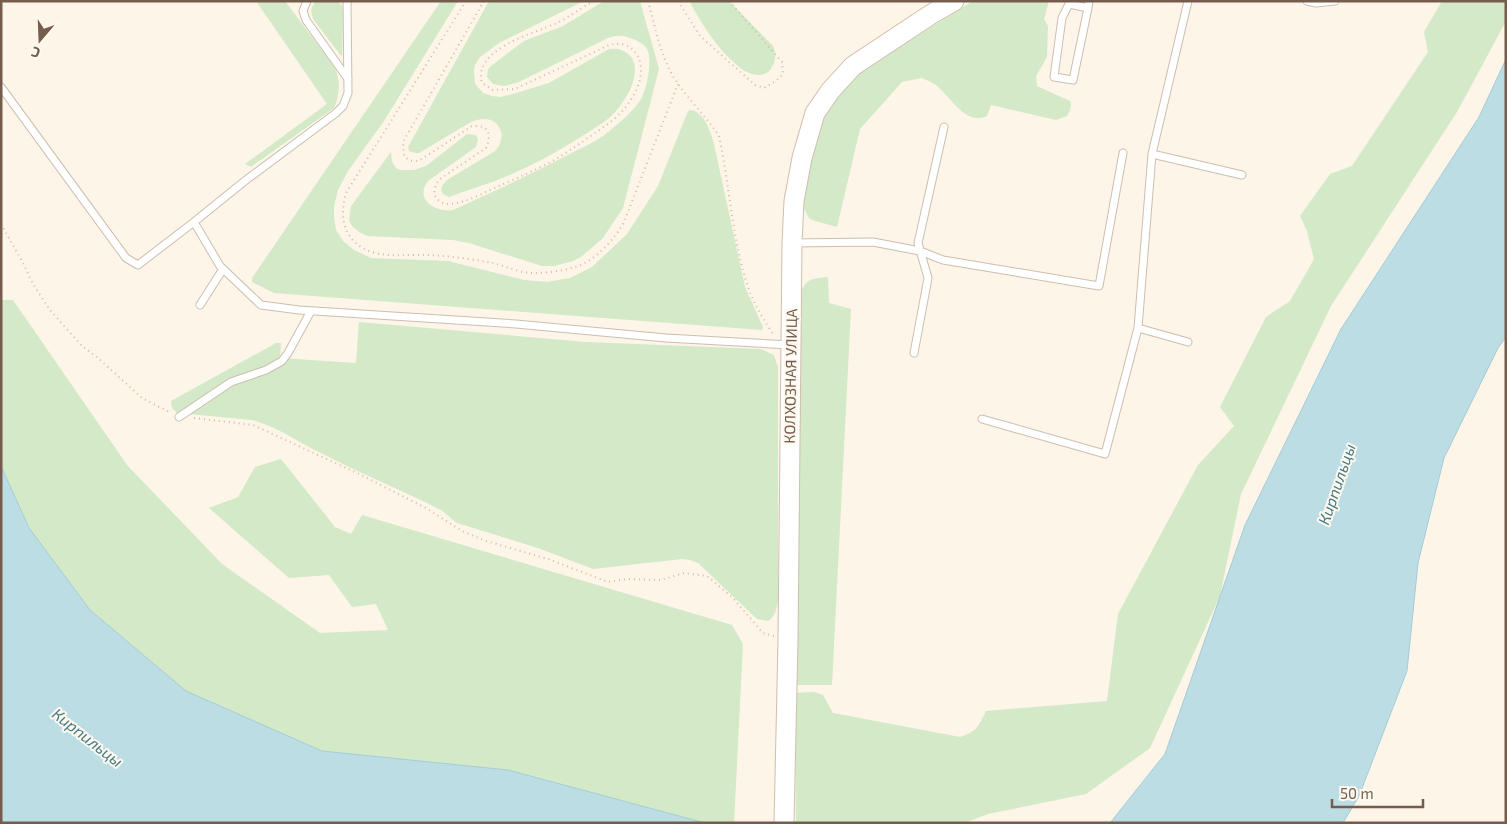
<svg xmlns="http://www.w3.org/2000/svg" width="1507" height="824" font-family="'Exo 2',sans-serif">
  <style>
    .green { fill: #d3e9c7 }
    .water { fill: #bddde5; stroke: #a4ccd6 }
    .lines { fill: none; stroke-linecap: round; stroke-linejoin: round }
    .service-casing { stroke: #cdbeaf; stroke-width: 9 }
    .secondary-casing { stroke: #d0beac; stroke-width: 21 }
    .path { stroke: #d5baa4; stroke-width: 2; stroke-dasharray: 1 4; stroke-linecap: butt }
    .service { stroke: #fff; stroke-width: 7 }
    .secondary { stroke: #fff; stroke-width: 19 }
    .labels { text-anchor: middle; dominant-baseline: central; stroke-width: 4; stroke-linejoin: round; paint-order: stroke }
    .street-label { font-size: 15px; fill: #755d4d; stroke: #fef9ef }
    .water-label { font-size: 16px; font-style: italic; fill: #477a87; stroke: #fef9ef }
  </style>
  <rect width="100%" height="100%" fill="#fcf5e8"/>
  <path class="green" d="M256 1H285L333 65C341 77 340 95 334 108L251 167 245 164 327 104Z
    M315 1H338L342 6 343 11 342 57 313 19 311 10Z
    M441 1H458L384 121 348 171 338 190 334 206V219L336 230 343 241 354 250 371 258 448 261 524 280 547 282 570 278 592 267 627 234 658 186 688 111 693 110C706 116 710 131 714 144L745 287 763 327 762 330 274 293 252 282V278Z
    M489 1H584L499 43 480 57 475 65 474 70 475 84 483 93 492 96 500 97 513 94 549 83 609 49C616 48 622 49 627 53 648 68 623 107 609 118 602 124 594 128 587 133 564 148 539 162 514 173 493 183 470 189 449 197L443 194 441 190 442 186 447 180 495 151 499 146 502 136C499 118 486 116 471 122L419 153H415L409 151 408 147Z
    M604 1H640L659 69 623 208 603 238 581 257 573 261 554 266H542L469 243 453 240 367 236 359 232 352 226 349 220 351 206 391 152 392 162 396 168 400 170H414L426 166 467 134 476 135 478 140 476 147 428 181C414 199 435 213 453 210 491 193 529 175 566 156 578 149 592 144 603 136 614 128 634 111 641 99 647 88 652 63 648 51 645 44 637 40 630 38 622 35 616 35 608 38L519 82 504 86 493 84 487 77 488 69 491 66 524 41 563 26Z
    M689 1H729L773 46C776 52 776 58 773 65 766 81 748 75 738 66 716 48 703 25 689 1Z
    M973 1H1049L1044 19 1048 26 1047 57 1036 76 1037 86 1070 101 1071 104 1070 110 1067 116 1056 120 991 105 987 116C965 126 950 96 936 85 932 82 926 80 922 78L902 82 860 129 837 227 812 220 809 218 803 207V197L806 169 820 124 834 100 859 72Z
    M1442 1H1506V21L1457 112 1331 306 1241 494 1220 596 1150 748 1086 794 988 814 964 823H796L795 693 814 692 823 695 833 713 960 737C976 732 979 726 986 711L1107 701 1118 614 1198 465 1234 426 1220 407 1266 317 1290 301 1314 259 1307 231 1300 216 1330 174 1352 166 1428 52 1424 32Z
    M828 277 829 303 851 309 832 685H796L799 298C805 279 809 279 828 277Z
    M1 300H13L127 465 222 564 320 633 388 630 376 604 352 607 329 575 289 578 209 508 238 497 255 467 281 459 335 527 351 534 362 515 732 625 743 644 734 823H705L508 770 322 751 186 691 90 610 29 528 1 466Z
    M359 322 586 342 761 349 774 355 778 367V601C776 609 776 616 768 621L757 619 698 563 690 560 682 559 593 569 538 548 457 523 441 510C404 491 366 476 329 457 302 445 281 428 252 420L177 413 172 408 171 401 276 343H281L280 358 356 363Z"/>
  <path class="water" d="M1506 59V337L1498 348 1444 458 1418 563 1407 671 1359 796 1343 823H1110L1165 754 1245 525 1341 329 1479 117Z
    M1 466 29 528 90 610 186 691 322 751 508 770 705 823H1Z"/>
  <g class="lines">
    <defs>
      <path id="service" d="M307 1 303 11 306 20 348 79
        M347 1 348 93 343 106 336 113 246 180 194 222 220 266 261 305 299 310 516 324 666 338 790 345
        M1307 1 1316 3 1335 1
        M1088 8 1069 4 1062 18 1054 77 1073 80 1088 8 1089 1
        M1 87 126 258 138 265 194 222
        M1152 154 1242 175
        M792 243 873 242 920 251 943 260 1099 286 1123 153
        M200 305 223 269
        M1138 328 1188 342
        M914 353 928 278 918 243 944 127
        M179 417 231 382 266 370 282 361 288 353 311 311
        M982 419 1105 454 1138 328 1152 154 1188 1"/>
      <path id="secondary" d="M784 823 788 641 792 243 794 201 802 158 815 113 831 90 853 66 930 15 954 1"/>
    </defs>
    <use href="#service" class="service-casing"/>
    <use href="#secondary" class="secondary-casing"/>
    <path class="path" d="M466 1 346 193C340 214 342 234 361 247 380 259 407 254 428 255 450 256 472 259 493 263 505 266 520 273 533 273 547 273 562 271 575 267 594 262 615 239 624 222L678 84
      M484 1 403 142 404 156C409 161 414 162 420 160L472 126C489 125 492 134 486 148L440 179 436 184 434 194C437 200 442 204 449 204 466 203 483 193 499 186 515 179 531 172 547 164 564 155 579 144 595 133 605 126 616 119 624 109 631 101 638 89 640 79 645 58 632 39 609 45L515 89 493 90 482 83C472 49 535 33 557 23 569 17 581 8 594 1
      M648 1C656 30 661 60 678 84 691 102 707 118 719 136 730 187 732 241 749 290 755 306 764 320 773 334
      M678 1 700 36 755 85 764 88 776 81 783 74 782 62 729 1
      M854 1H857
      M1 224 22 261 33 284 50 310 82 346 97 357 142 398 171 413
      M194 418 253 425 357 473 426 508 462 531 486 541 548 559 608 582 627 579 661 580 684 573 707 576 732 597 763 633 774 636"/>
    <use href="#service" class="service"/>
    <use href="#secondary" class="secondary"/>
  </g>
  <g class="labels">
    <g class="street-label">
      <text transform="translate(790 376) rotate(-89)">КОЛХОЗНАЯ УЛИЦА</text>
    </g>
    <g class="water-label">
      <text transform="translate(1336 484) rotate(-71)">Кирпильцы</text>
      <text transform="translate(88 737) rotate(38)">Кирпильцы</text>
    </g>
  </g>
  <rect width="1507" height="824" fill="none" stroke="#755d4d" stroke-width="5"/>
  <g transform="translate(40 40) rotate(199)" stroke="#fef9ef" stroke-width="4" paint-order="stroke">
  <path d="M0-4L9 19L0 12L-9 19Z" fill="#755d4d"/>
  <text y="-8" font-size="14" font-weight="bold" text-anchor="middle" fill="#755d4d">С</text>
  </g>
  <path d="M1332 799v8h91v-8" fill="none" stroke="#755d4d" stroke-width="2.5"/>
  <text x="1340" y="799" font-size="15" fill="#755d4d" stroke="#fef9ef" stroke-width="4" paint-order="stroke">50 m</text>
</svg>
